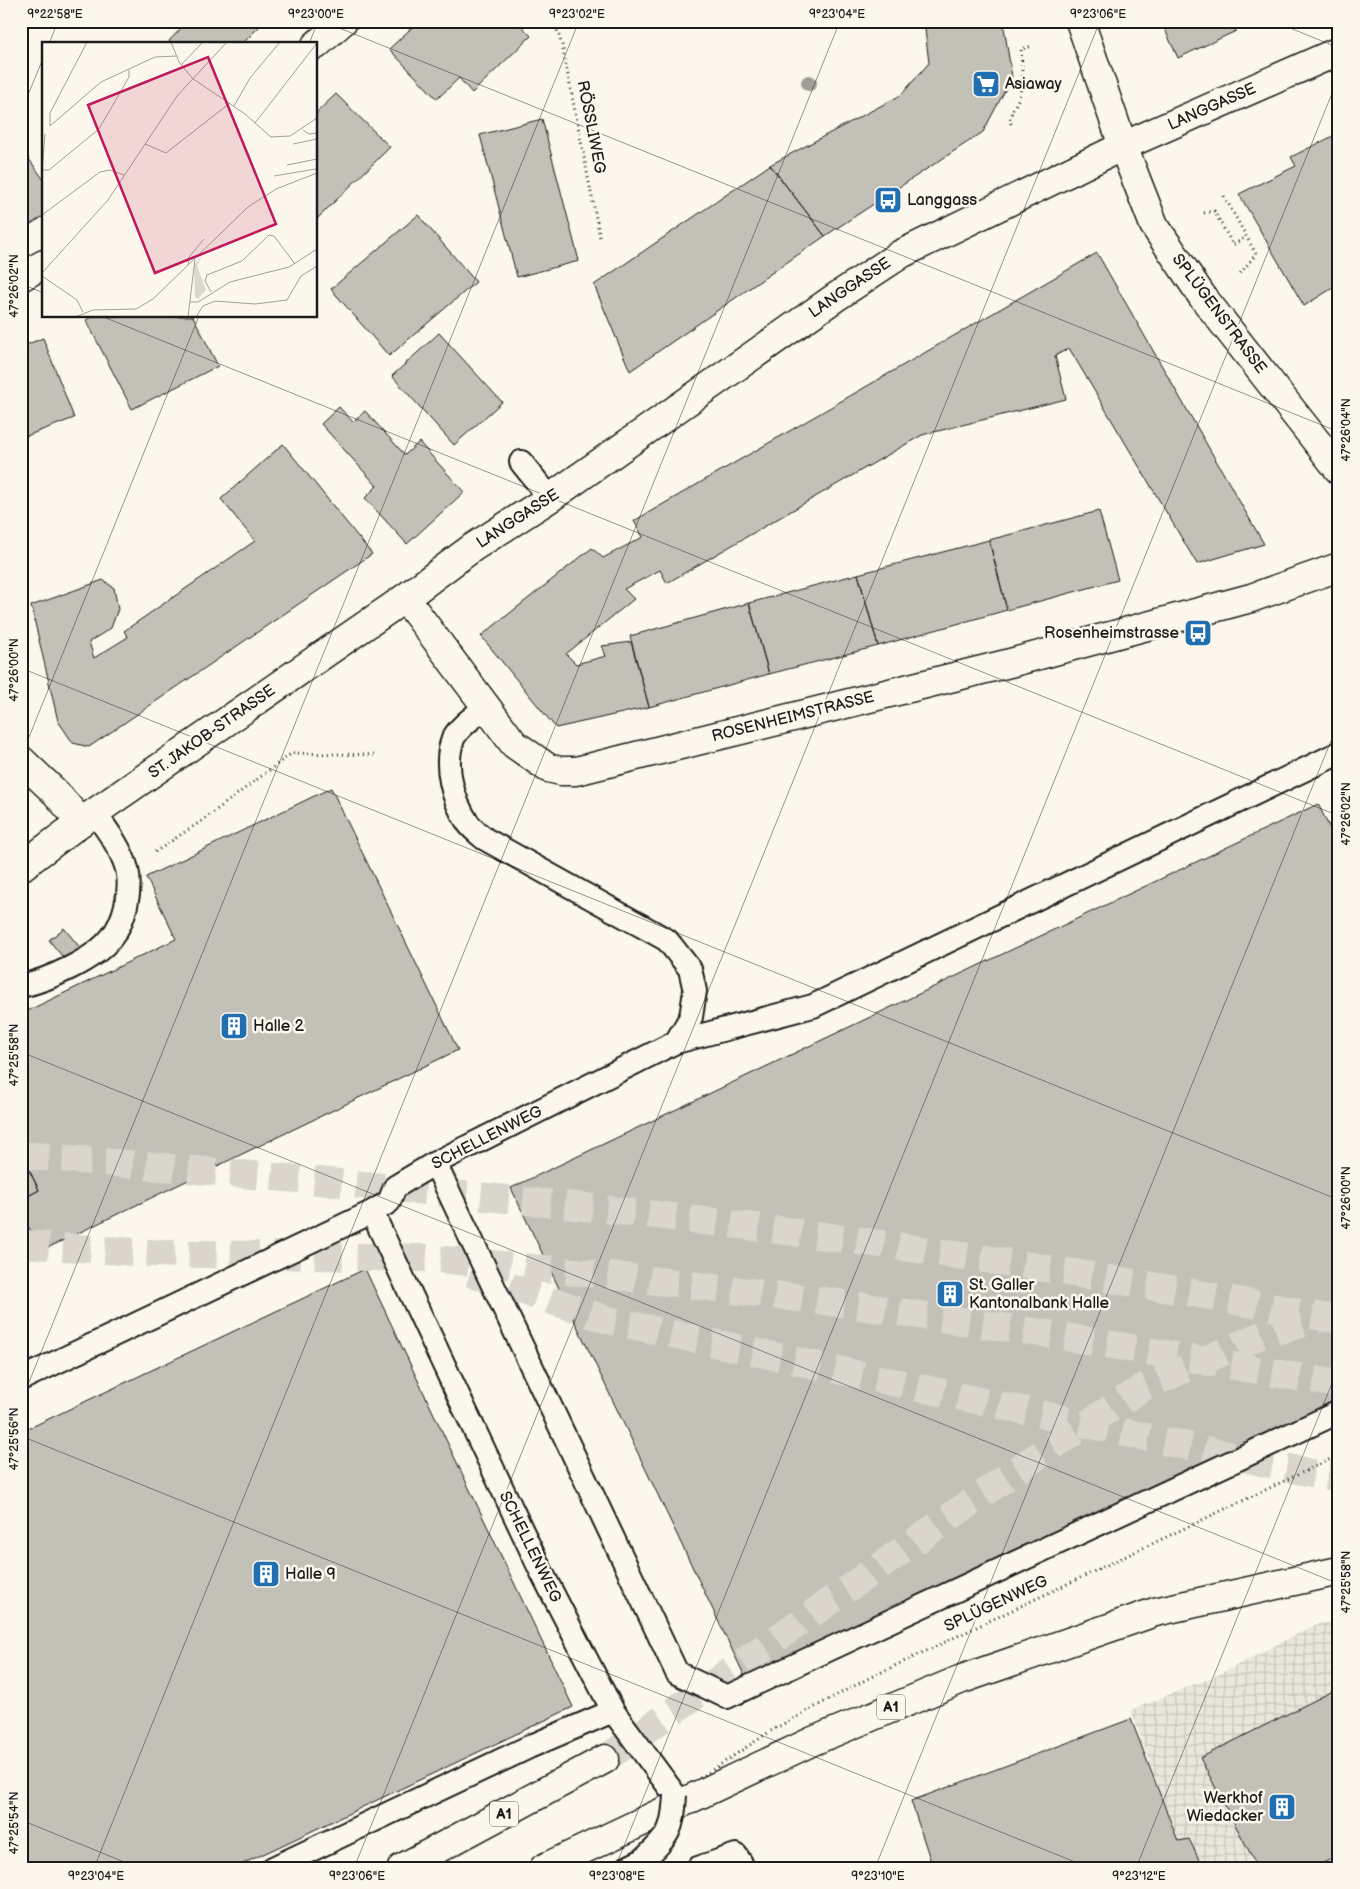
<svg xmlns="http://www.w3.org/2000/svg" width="1360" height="1889" font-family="'Balsamiq Sans',sans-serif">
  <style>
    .industrial { fill: url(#industrial-grid) }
    .building { fill: #c3c0b8; stroke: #1c1c1c }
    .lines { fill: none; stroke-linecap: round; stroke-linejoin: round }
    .motorway-tunnel { stroke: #dad6cd; stroke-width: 28; stroke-dasharray: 28 14; stroke-linecap: butt }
    .service-casing { stroke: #1c1c1c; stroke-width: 26 }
    .minor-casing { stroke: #1c1c1c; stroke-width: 31 }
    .tertiary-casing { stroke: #1c1c1c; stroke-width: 31 }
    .secondary-casing { stroke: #1c1c1c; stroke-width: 31 }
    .motorway-casing { stroke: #1c1c1c; stroke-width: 31 }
    .path { stroke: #1c1c1c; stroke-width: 3; stroke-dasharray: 1 4; stroke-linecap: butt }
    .service { stroke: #fbf7ec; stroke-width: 22 }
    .minor { stroke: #fbf7ec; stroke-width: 28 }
    .tertiary { stroke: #fbf7ec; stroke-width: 28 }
    .secondary { stroke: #fbf7ec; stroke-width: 28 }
    .motorway { stroke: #fbf7ec; stroke-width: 28 }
    .service-bridge-casing { stroke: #1c1c1c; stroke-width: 26; stroke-linecap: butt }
    .path-bridge { stroke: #1c1c1c; stroke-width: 3; stroke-dasharray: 1 4; stroke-linecap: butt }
    .service-bridge { stroke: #fbf7ec; stroke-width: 22 }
    .tree { fill: #a09d97 }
    .ticks { fill: none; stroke: #1c1c1c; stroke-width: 1; stroke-opacity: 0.45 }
    .labels { text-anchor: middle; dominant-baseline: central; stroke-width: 5; stroke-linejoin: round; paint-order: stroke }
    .shield { fill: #fbf7ec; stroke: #5f5e5a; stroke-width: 1 }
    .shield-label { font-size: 15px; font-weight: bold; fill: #1c1c1c }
    .poi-label { font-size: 16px; fill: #1c1c1c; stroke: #fbf7ec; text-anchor: start }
    .street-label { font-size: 16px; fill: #1c1c1c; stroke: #fbf7ec }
    .inset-road { fill: none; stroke: #a29f99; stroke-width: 1 }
    .view { fill: #c2185b; fill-opacity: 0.15; stroke: #c2185b; stroke-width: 2.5 }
    .inset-edge { fill: none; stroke: #1c1c1c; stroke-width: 2.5 }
    .neatline { fill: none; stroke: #1c1c1c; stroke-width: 2 }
    .ticks-label { font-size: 12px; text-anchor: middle; fill: #1c1c1c }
  </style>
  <defs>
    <pattern id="industrial-grid" width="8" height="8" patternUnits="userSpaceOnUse" patternTransform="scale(1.25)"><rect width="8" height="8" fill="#eae6dc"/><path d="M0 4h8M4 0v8" fill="none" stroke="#c8c5bc"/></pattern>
  </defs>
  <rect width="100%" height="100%" fill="#fbf7ec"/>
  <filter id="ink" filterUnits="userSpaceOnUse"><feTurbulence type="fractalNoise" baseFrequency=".02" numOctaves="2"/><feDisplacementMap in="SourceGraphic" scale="10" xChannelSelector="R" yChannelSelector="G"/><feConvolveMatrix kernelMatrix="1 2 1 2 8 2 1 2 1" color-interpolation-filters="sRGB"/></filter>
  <g filter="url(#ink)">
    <path class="industrial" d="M1339 1621V1868H1203L1189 1839 1178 1841 1131 1710 1220 1674 1317 1624Z"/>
    <path class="building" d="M188 21H253L259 27 242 44H171L169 41Z
      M419 21H517L531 36 472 93 459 78 437 99 389 49Z
      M924 21H1003L1012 77 983 132 825 236 770 165 901 95 929 63Z
      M1161 21H1231L1236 31 1178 58Z
      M336 94 390 147 316 220V113Z
      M542 119 579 261 517 277 480 135Z
      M1339 133V284L1304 306 1239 194 1296 166 1291 157Z
      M21 148 44 180V216L21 230Z
      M770 165 825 236 630 371 594 285Z
      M418 215 476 282 389 356 331 289Z
      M1097 253 1264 544 1197 564 1069 348 1055 356 1066 399 922 435 667 583 660 570 624 589 634 599 566 654 576 664 606 656 602 646 631 642 649 707 556 728 481 636 592 548 603 558 643 537 634 521Z
      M93 316H193L218 366 132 409 86 320Z
      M439 333 502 402 454 445 392 376Z
      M43 338 74 418 21 438V347Z
      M339 407 353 422 365 411 405 455 419 442 464 492 407 544 365 498 377 486 321 424Z
      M283 444 372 554 89 747 73 743 58 721 31 606 103 580 114 588 118 609 111 628 89 642 94 658 128 637 124 631 255 541 221 499Z
      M1099 511 1118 580 1007 610 989 540Z
      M989 540 1007 610 878 646 858 574Z
      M858 574 878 646 769 674 749 603Z
      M749 603 769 674 649 707 630 636Z
      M331 788 458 1050 41 1251 21 1212V1200L39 1190 21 1154V1014L176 939 146 877Z
      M1318 804 1339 847V1399L747 1681 511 1188Z
      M64 928 81 949 66 961 49 940Z
      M21 1154 39 1190 21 1200Z
      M365 1269 573 1707 234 1868H21V1432Z
      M1339 1688V1855L1313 1868H1258L1200 1758Z
      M1131 1719 1178 1841 1189 1839 1203 1868H933L911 1801Z"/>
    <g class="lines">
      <path class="motorway-tunnel" d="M21 1155C221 1172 420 1189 620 1211 860 1238 1101 1274 1339 1320
        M21 1244 150 1253 426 1258 608 1275 832 1302 1048 1334 1339 1384
        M470 1273 608 1320 1339 1479
        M605 1759 1024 1465 1142 1388 1259 1336 1318 1319"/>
      <defs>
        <path id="service" d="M521 462 550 498
          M21 986C48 980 94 960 111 938 125 921 132 890 127 869 121 848 107 830 95 813
          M676 1042 813 1006 1339 753
          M435 1163 677 1673 727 1697 1339 1412
          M372 1212 540 1569 613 1711 675 1795
          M21 1379 372 1212 389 1202 395 1187 435 1163 676 1042 691 1017 695 991 690 969 667 940 485 839C479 834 472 829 468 823 453 801 443 765 453 739 458 727 476 715 486 707
          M273 1868 529 1747 613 1711
          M627 1868 643 1860
          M698 1868 736 1855 741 1863"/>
        <path id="minor" d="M316 45 343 21
          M21 277 44 264
          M405 598 514 744 548 768 561 771H576L1010 663 1251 598 1339 567
          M21 760 56 793 81 822"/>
        <path id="tertiary" d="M1080 21 1123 146"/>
        <path id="secondary" d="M1123 146 1154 225 1202 296 1339 470
          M21 867 81 822 405 598 472 548 550 498 836 297 901 254 1123 146 1339 51"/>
        <path id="motorway" d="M402 1868 605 1759
          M544 1868 813 1741 962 1679 1155 1612 1339 1571"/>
      </defs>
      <use href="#service" class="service-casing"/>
      <use href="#minor" class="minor-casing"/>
      <use href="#tertiary" class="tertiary-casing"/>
      <use href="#secondary" class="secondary-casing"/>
      <use href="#motorway" class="motorway-casing"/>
      <path class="path" d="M554 21 562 45 600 238
        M1011 124C1009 110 1017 106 1020 94 1023 79 1022 64 1021 49L1033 46
        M1224 196 1256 254 1239 275
        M1204 213 1214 211 1233 245 1246 237
        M21 650 24 660 21 671
        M155 852 203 820 292 753 377 755"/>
      <use href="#service" class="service"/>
      <use href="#minor" class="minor"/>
      <use href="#tertiary" class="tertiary"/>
      <use href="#secondary" class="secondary"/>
      <use href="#motorway" class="motorway"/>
      <defs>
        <path id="service-bridge" d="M643 1860C669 1836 673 1831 675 1795"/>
      </defs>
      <use href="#service-bridge" class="service-bridge-casing"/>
      <path class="path-bridge" d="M700 1778 774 1729 867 1679 1339 1455"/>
      <use href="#service-bridge" class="service-bridge"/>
    </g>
    <circle class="tree" cx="809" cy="83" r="8"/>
  </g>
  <path class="ticks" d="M322 21 1339 432M1273 21 1339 48M49 44 58 21M309 44 318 21M21 112 44 56M21 284 44 293M101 316 1339 816M21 668 1339 1200M21 757 199 316M21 1052 1339 1584M21 1402 579 21M21 1436 1090 1868M21 1820 139 1868M94 1868 840 21M354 1868 1100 21M615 1868 1339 76M875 1868 1339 721M1136 1868 1339 1366"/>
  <defs>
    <symbol id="supermarket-square" viewBox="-11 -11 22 22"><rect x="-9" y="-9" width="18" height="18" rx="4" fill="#1f6fb2" stroke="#fbf7ec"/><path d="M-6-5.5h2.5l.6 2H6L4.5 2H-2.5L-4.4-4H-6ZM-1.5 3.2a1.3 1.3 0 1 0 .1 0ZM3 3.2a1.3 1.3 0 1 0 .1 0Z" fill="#fff"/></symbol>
    <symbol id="bus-square" viewBox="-11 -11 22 22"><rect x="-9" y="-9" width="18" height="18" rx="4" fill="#1f6fb2" stroke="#fbf7ec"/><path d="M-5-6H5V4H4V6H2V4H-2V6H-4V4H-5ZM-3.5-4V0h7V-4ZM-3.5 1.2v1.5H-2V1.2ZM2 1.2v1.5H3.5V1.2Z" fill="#fff"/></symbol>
    <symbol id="building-square" viewBox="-11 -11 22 22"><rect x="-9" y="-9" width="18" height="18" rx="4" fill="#1f6fb2" stroke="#fbf7ec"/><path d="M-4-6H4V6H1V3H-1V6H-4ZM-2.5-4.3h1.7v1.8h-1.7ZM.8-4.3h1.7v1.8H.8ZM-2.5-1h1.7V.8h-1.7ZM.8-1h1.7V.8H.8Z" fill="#fff"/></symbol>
  </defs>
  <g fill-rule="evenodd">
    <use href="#supermarket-square" x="970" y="68" width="32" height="32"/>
    <use href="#bus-square" x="872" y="184" width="32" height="32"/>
    <use href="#bus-square" x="1182" y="617" width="32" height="32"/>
    <use href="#building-square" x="218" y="1010" width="32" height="32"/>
    <use href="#building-square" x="934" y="1278" width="32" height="32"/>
    <use href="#building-square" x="250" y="1558" width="32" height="32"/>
    <use href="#building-square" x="1266" y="1791" width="32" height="32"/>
  </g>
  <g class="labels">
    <g class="shield">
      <rect x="877" y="1694.5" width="28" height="25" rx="4"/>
      <rect x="490" y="1801.5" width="28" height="25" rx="4"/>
    </g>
    <g class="shield-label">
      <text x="891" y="1707">A1</text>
      <text x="504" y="1814">A1</text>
    </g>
    <g class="poi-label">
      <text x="1005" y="84">Asiaway</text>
      <text x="907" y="200">Langgass</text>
      <text x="1179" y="633" text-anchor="end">Rosenheimstrasse</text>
      <text x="253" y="1026">Halle 2</text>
      <text x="969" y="1285">St. Galler<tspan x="969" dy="18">Kantonalbank Halle</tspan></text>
      <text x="285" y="1574">Halle 9</text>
      <text x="1263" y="1798" text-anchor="end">Werkhof<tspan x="1263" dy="18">Wiedacker</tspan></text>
    </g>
    <g class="street-label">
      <text transform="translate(1212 107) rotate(-24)">LANGGASSE</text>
      <text transform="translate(591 127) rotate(79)">RÖSSLIWEG</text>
      <text transform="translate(850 288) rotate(-34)">LANGGASSE</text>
      <text transform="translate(1219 314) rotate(53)">SPLÜGENSTRASSE</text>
      <text transform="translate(518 519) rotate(-33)">LANGGASSE</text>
      <text transform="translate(793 717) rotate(-14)">ROSENHEIMSTRASSE</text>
      <text transform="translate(212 732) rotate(-35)">ST. JAKOB-STRASSE</text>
      <text transform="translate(487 1138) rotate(-27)">SCHELLENWEG</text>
      <text transform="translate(530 1547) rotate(64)">SCHELLENWEG</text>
      <text transform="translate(996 1604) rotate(-25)">SPLÜGENWEG</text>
    </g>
  </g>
  <g transform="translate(42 42)">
    <rect width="275" height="275" fill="#fbf7ec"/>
    <path d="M161 212 155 224 164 248 156 257 153 255 152 224Z" fill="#dad7ce"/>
    <path class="inset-road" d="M129 0 137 20 150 36M139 23 161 0M150 36 203 72 229 95 248 94 275 76M192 64 208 36 238 0M213 81 275 1M8 84 59 40 113 15 134 14M8 84V71L45 0M261 88 267 92 275 91M103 102 124 111 188 61M251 102 275 97M245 123 275 117M0 128H7L57 87 87 35V28M0 130 3 92M232 134 274 127M0 173 58 130 68 128 82 133M146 223 206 165 234 147 275 131M146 223 147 215 162 197M0 231 66 158 135 54 185 0M0 234 35 258 41 270M169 250 163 239 165 233 200 219 227 193 232 194 253 222M148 260H156L188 240 247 225 275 207M33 275 51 268 94 267 111 257 146 223M146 275 153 217M154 275 161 264 173 259 213 262 245 258 259 234 275 224"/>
    <path class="view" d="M166 15 234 182 113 231 46 63Z"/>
    <rect width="275" height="275" class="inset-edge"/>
  </g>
  <rect width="1360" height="1889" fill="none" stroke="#fbf7ec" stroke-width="55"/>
  <rect x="28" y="28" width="1304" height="1834" class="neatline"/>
  <g class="ticks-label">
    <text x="55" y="18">9°22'58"E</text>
    <text x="316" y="18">9°23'00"E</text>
    <text x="577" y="18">9°23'02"E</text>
    <text x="837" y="18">9°23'04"E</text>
    <text x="1098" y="18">9°23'06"E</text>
    <text transform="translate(14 286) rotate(-90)" y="4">47°26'02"N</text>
    <text transform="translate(1346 430) rotate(-90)" y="4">47°26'04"N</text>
    <text transform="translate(14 670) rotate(-90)" y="4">47°26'00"N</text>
    <text transform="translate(1346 814) rotate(-90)" y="4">47°26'02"N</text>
    <text transform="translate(14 1055) rotate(-90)" y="4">47°25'58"N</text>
    <text transform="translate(1346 1198) rotate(-90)" y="4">47°26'00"N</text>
    <text transform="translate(14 1439) rotate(-90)" y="4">47°25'56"N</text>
    <text transform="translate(1346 1582) rotate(-90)" y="4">47°25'58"N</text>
    <text transform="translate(14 1823) rotate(-90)" y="4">47°25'54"N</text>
    <text x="96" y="1880">9°23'04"E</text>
    <text x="357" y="1880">9°23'06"E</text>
    <text x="617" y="1880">9°23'08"E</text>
    <text x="878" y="1880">9°23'10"E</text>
    <text x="1139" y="1880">9°23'12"E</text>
  </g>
</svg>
